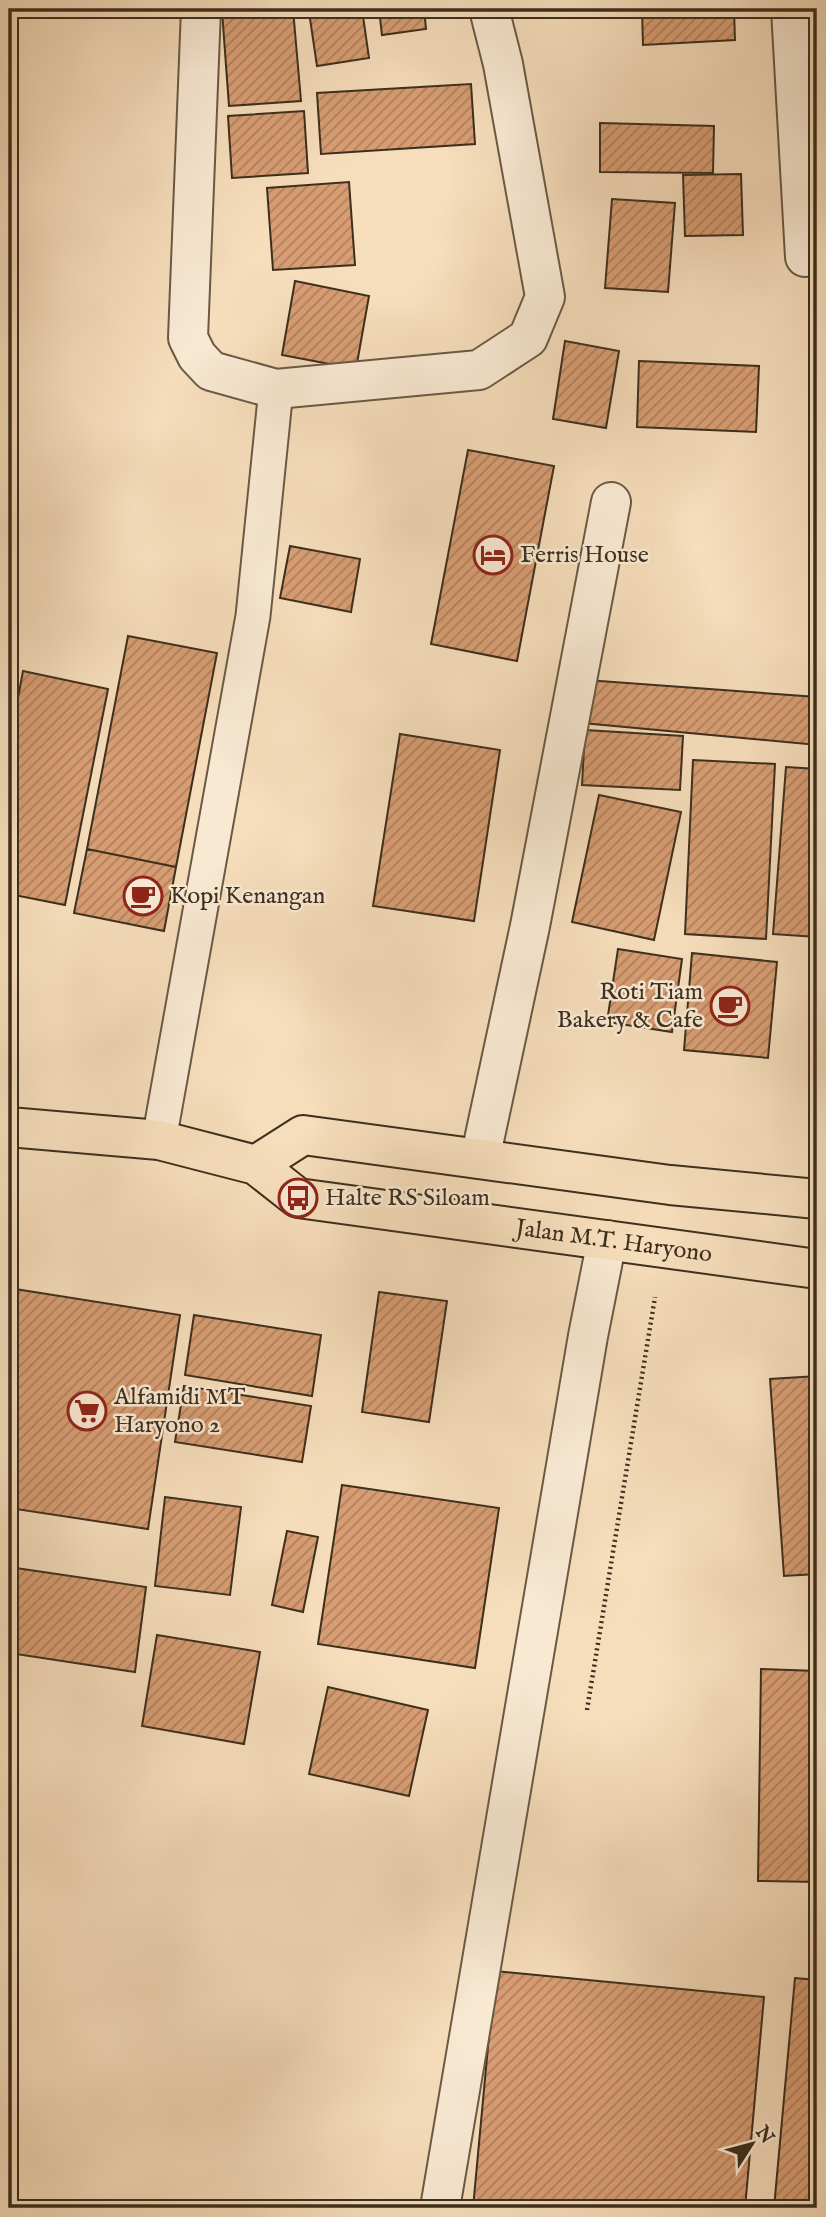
<svg xmlns="http://www.w3.org/2000/svg" width="826" height="2217" font-family="'IM FELL English',serif">
  <style>
    .building { fill: url(#building-hatch); stroke: #3c2f1d; stroke-width: 2 }
    .lines { fill: none; stroke-linecap: round; stroke-linejoin: round }
    .lane-casing { stroke: #6a5a44; stroke-width: 37 }
    .street-casing { stroke: #6a5a44; stroke-width: 42 }
    .primary-casing { stroke: #3c2f1d; stroke-width: 42 }
    .path { stroke: #3c2f1d; stroke-width: 4.5; stroke-dasharray: 2 3.5; stroke-linecap: butt }
    .lane { stroke: #f9e9d3; stroke-width: 33 }
    .street { stroke: #f9e9d3; stroke-width: 38 }
    .primary { stroke: #f6ddbb; stroke-width: 38 }
    .labels { text-anchor: middle; dominant-baseline: central; stroke-width: 5; stroke-linejoin: round; paint-order: stroke }
    .poi-label { font-size: 24px; fill: #3c2f1d; stroke: #f9e9d3; text-anchor: start }
    .street-label { font-size: 24px; fill: #3c2f1d; stroke: #f9e9d3 }
  </style>
  <defs>
    <pattern id="building-hatch" width="6" height="6" patternUnits="userSpaceOnUse" patternTransform="scale(1.75)"><rect width="6" height="6" fill="#d89d73"/><path d="M-1 1l2-2M0 6l6-6M5 7l2-2" fill="none" stroke="#b0805e"/></pattern>
  </defs>
  <rect width="100%" height="100%" fill="#f6ddbb"/>
  <filter id="stains"><feTurbulence type="fractalNoise" baseFrequency=".00286" numOctaves="4"/><feColorMatrix values="0 0 0 0 .2 0 0 0 0 .09 0 0 0 0 .02 0 0 0 .5 -.17"/></filter>
  <radialGradient id="worn" r=".72"><stop offset=".6" stop-color="#630" stop-opacity="0"/><stop offset="1" stop-color="#630" stop-opacity=".3"/></radialGradient>
  <path class="building" d="M268 9H293L301 101 229 106 222 11Z
    M336 9H362L369 58 317 66 309 12Z
    M379 9H424L426 29 382 35Z
    M642 9H734L735 40 643 45Z
    M812 9H817V58H812Z
    M471 84 475 144 321 154 317 93Z
    M304 111 308 173 232 178 228 116Z
    M600 123 714 126 713 173 600 172Z
    M741 174 743 235 685 236 683 175Z
    M349 182 355 265 273 270 267 188Z
    M612 199 675 203 668 292 605 288Z
    M295 281 369 296 356 369 282 355Z
    M565 341 619 351 606 428 553 419Z
    M639 361 759 366 756 432 637 427Z
    M468 450 554 466 517 661 431 644Z
    M290 546 360 559 351 612 280 598Z
    M128 636 217 653 176 867 87 849Z
    M23 671 108 689 65 905 9 894V746Z
    M586 680 817 697V745L583 723Z
    M585 730 683 736 680 790 582 785Z
    M400 734 500 750 474 921 373 906Z
    M693 760 775 764 766 939 685 934Z
    M786 767 817 769V937L773 934Z
    M599 795 681 812 654 940 572 922Z
    M87 849 176 867 164 931 74 913Z
    M618 949 682 959 672 1032 607 1022Z
    M692 953 777 962 768 1058 684 1050Z
    M9 1288 180 1315 148 1529 9 1508Z
    M379 1292 447 1301 429 1422 362 1412Z
    M194 1315 321 1335 312 1396 185 1375Z
    M817 1376V1574L784 1576 770 1379Z
    M184 1386 311 1406 302 1462 175 1442Z
    M342 1485 499 1508 475 1668 318 1644Z
    M165 1497 241 1507 230 1595 155 1586Z
    M287 1531 318 1537 303 1612 272 1605Z
    M9 1567 146 1587 135 1672 9 1653Z
    M157 1635 260 1652 244 1744 142 1726Z
    M761 1669 817 1671V1882L758 1881Z
    M328 1687 428 1710 409 1796 309 1774Z
    M495 1971 764 1997 745 2208H473Z
    M795 1978 817 1980V2208H774Z"/>
  <g class="lines">
    <defs>
      <path id="lane" d="M159 1140 253 616 276 389"/>
      <path id="street" d="M201 9 188 338 197 356 211 371 276 389 479 370 528 338 545 297 503 64 489 9
        M791 9 805 257
        M480 1159 530 926 611 502
        M440 2208 588 1336 607 1240"/>
      <g id="primary">
        <path id="s1" d="M9 1127 159 1140 256 1165 298 1198 817 1269"/>
        <path d="M256 1165 303 1135 670 1185 817 1199"/>
      </g>
    </defs>
    <use href="#lane" class="lane-casing"/>
    <use href="#street" class="street-casing"/>
    <use href="#primary" class="primary-casing"/>
    <path class="path" d="M587 1710 655 1297"/>
    <use href="#lane" class="lane"/>
    <use href="#street" class="street"/>
    <use href="#primary" class="primary"/>
  </g>
  <defs>
    <symbol id="hotel-ring" viewBox="-11 -11 22 22"><circle r="9.5" fill="#f9e9d3" stroke="#8f2418" stroke-width="1.5"/><path d="M-6-4.5h1.5V1H6V5H4.5V3h-9V5H-6ZM-4 0a1.8 1.8 0 1 1 3.6 0ZM.5 0V-2.5h3Q6-2.5 6 0Z" fill="#8f2418"/></symbol>
    <symbol id="cafe-ring" viewBox="-11 -11 22 22"><circle r="9.5" fill="#f9e9d3" stroke="#8f2418" stroke-width="1.5"/><path d="M-5.5-4.5H6V0H3Q3 3.5 0 3.5H-2.5Q-5.5 3.5-5.5 0ZM3-3.2v2h1.7v-2ZM-6 4.5H4V6H-6Z" fill="#8f2418"/></symbol>
    <symbol id="bus-ring" viewBox="-11 -11 22 22"><circle r="9.5" fill="#f9e9d3" stroke="#8f2418" stroke-width="1.5"/><path d="M-5-6H5V4H4V6H2V4H-2V6H-4V4H-5ZM-3.5-4V0h7V-4ZM-3.5 1.2v1.5H-2V1.2ZM2 1.2v1.5H3.5V1.2Z" fill="#8f2418"/></symbol>
    <symbol id="supermarket-ring" viewBox="-11 -11 22 22"><circle r="9.5" fill="#f9e9d3" stroke="#8f2418" stroke-width="1.5"/><path d="M-6-5.5h2.5l.6 2H6L4.5 2H-2.5L-4.4-4H-6ZM-1.5 3.2a1.3 1.3 0 1 0 .1 0ZM3 3.2a1.3 1.3 0 1 0 .1 0Z" fill="#8f2418"/></symbol>
  </defs>
  <g fill-rule="evenodd">
    <use href="#hotel-ring" x="471" y="533" width="44" height="44"/>
    <use href="#cafe-ring" x="121" y="874" width="44" height="44"/>
    <use href="#cafe-ring" x="708" y="984" width="44" height="44"/>
    <use href="#bus-ring" x="276" y="1176" width="44" height="44"/>
    <use href="#supermarket-ring" x="65" y="1389" width="44" height="44"/>
  </g>
  <g class="labels">
    <g class="poi-label">
      <text x="520" y="555">Ferris House</text>
      <text x="170" y="896">Kopi Kenangan</text>
      <text x="703" y="992" text-anchor="end">Roti Tiam<tspan x="703" dy="28">Bakery &amp; Cafe</tspan></text>
      <text x="325" y="1198">Halte RS Siloam</text>
      <text x="114" y="1397">Alfamidi MT<tspan x="114" dy="28">Haryono 2</tspan></text>
    </g>
    <g class="street-label">
      <text stroke="none"><textPath href="#s1" startOffset="623">Jalan M.T. Haryono</textPath></text>
    </g>
  </g>
  <rect width="826" height="2217" fill="none" stroke="#f6ddbb" stroke-width="35"/>
  <rect x="10" y="10" width="805" height="2196" fill="none" stroke="#3c2f1d" stroke-width="3.5"/>
  <rect x="18" y="18" width="791" height="2182" fill="none" stroke="#3c2f1d" stroke-width="2"/>
  <g transform="translate(752 2144) rotate(54)" stroke="#f9e9d3" stroke-width="5" paint-order="stroke">
  <path d="M0-5L12 26L0 18L-12 26Z" fill="#3c2f1d"/>
  <text y="-10" font-size="19" font-weight="bold" text-anchor="middle" fill="#3c2f1d">N</text>
  </g>
  <rect width="100%" height="100%" filter="url(#stains)"/>
  <rect width="100%" height="100%" fill="url(#worn)"/>
</svg>
